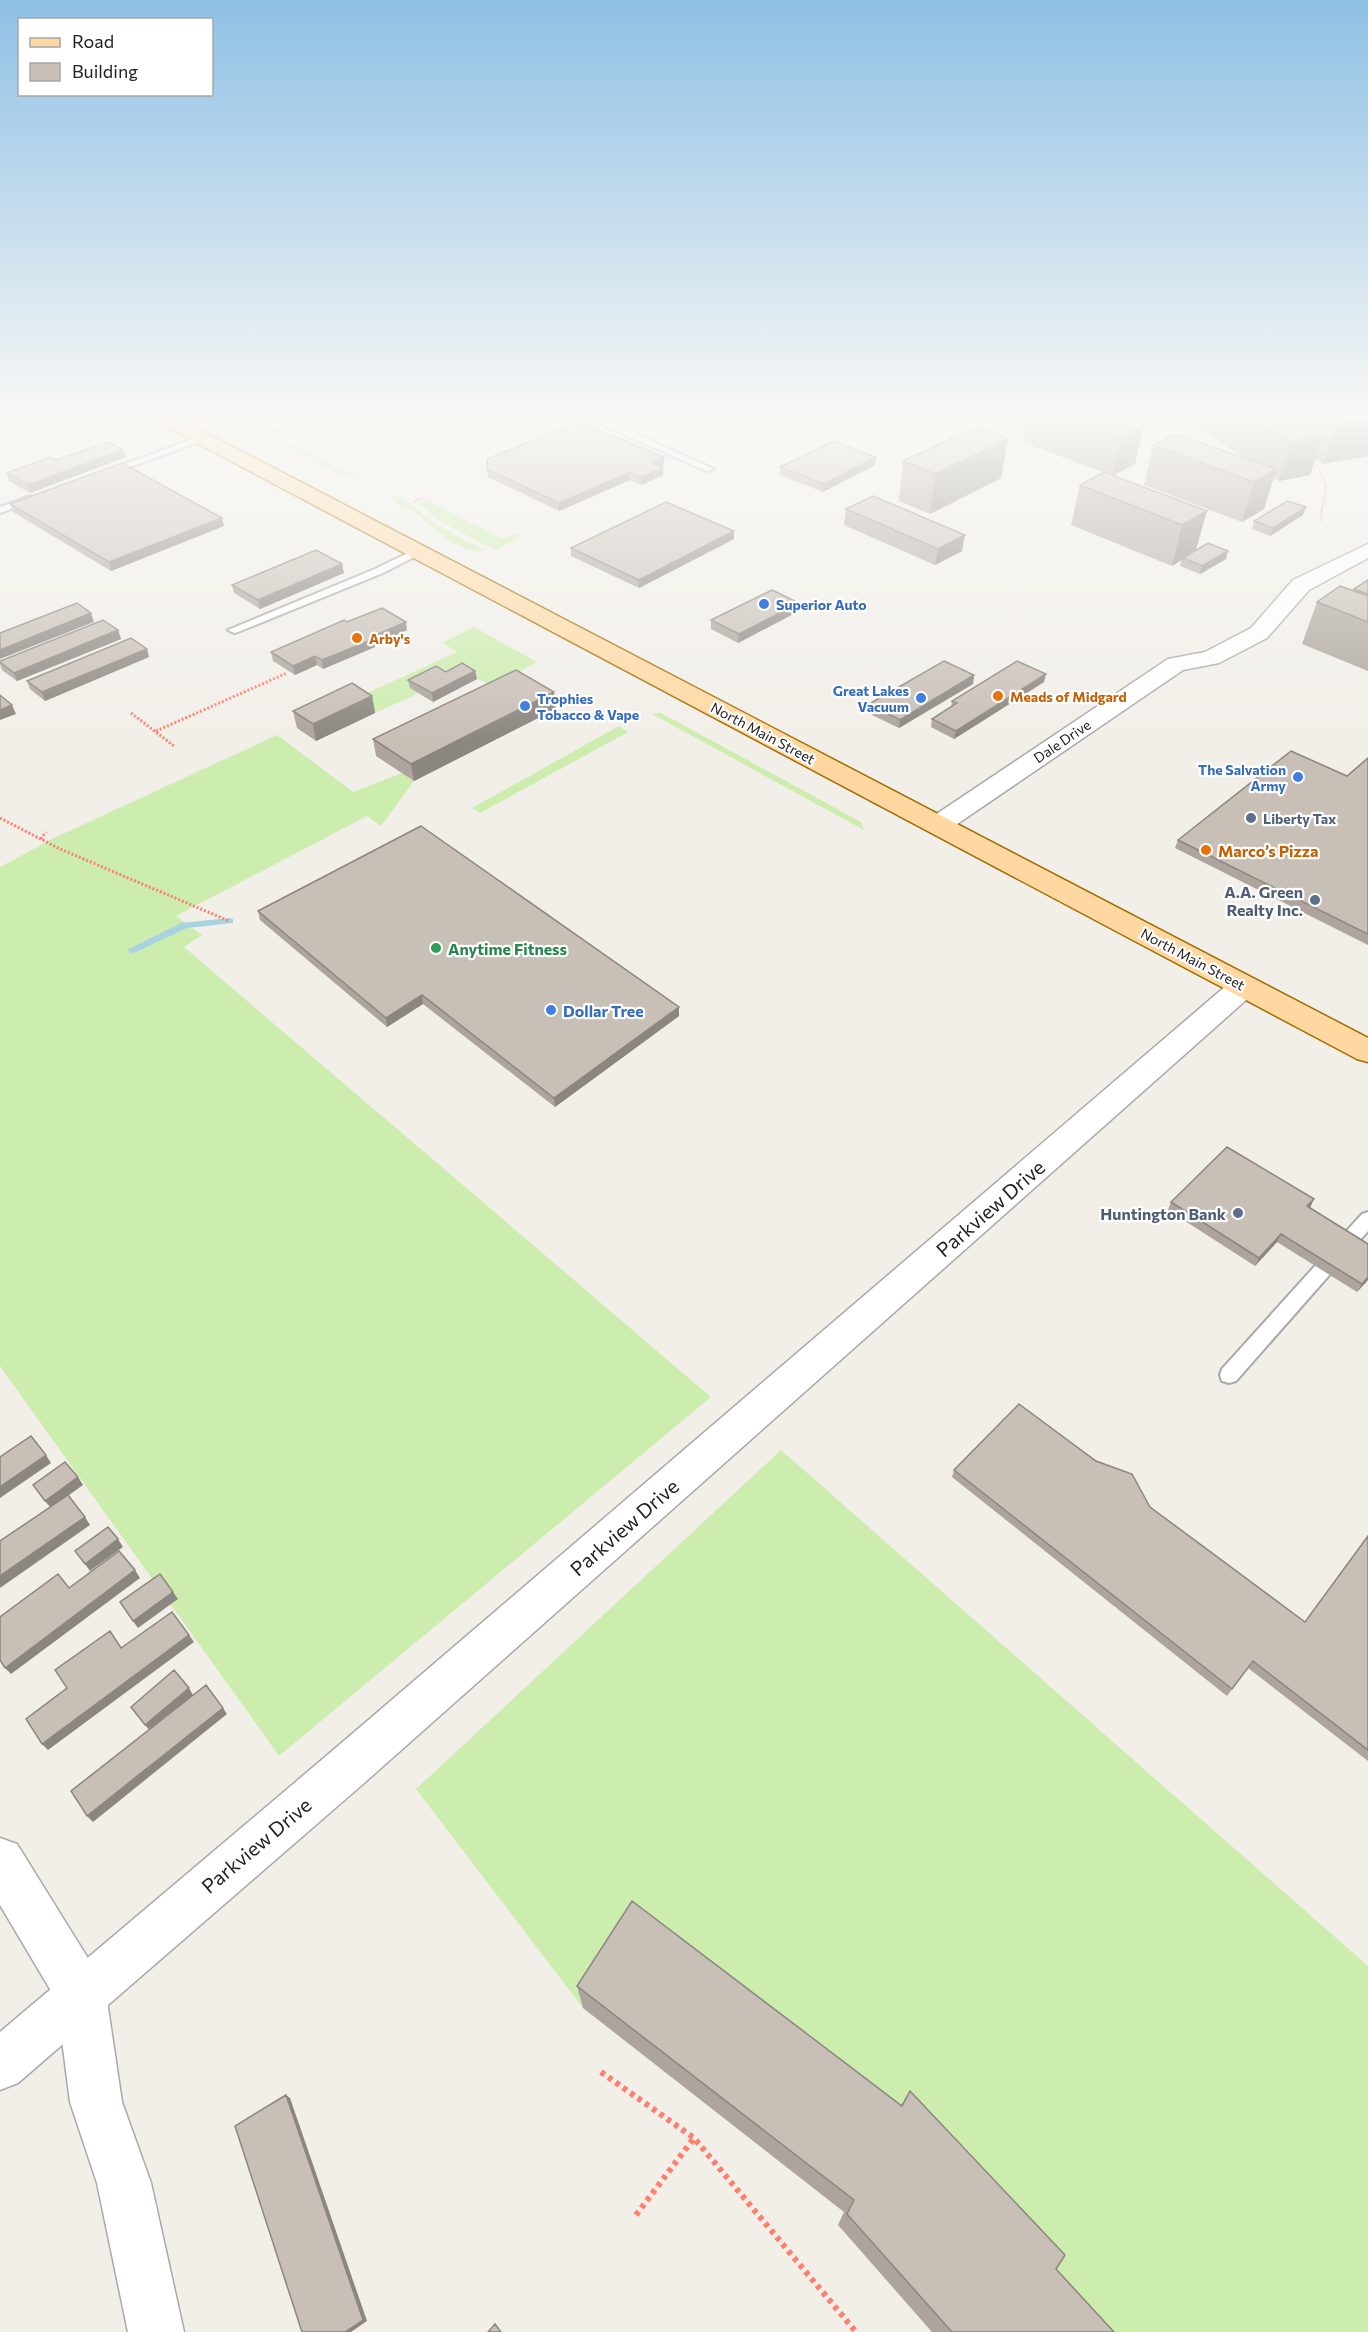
<svg xmlns="http://www.w3.org/2000/svg" width="1368" height="2332" font-family="Commissioner,sans-serif">
  <style>
    .grass { fill: #ccedae }
    .lines { fill: none; stroke-linecap: round; stroke-linejoin: round }
    .stream { fill: #a8d3e1; fill-rule: evenodd }
    .service-casing { stroke: #a9a9a9; stroke-width: 4 }
    .minor-casing { stroke: #a9a9a9; stroke-width: 3 }
    .tertiary-casing { stroke: #a9a9a9; stroke-width: 3 }
    .primary-casing { stroke: #a06e00; stroke-width: 3 }
    .path-far2 { stroke: #ff7e6d; stroke-width: 2; stroke-dasharray: 1.5 1.5; stroke-linecap: butt }
    .path-far1 { stroke: #ff7e6d; stroke-width: 3; stroke-dasharray: 2 2; stroke-linecap: butt }
    .path { stroke: #ff7e6d; stroke-width: 6; stroke-dasharray: 4.5 4.5; stroke-linecap: butt }
    .service { fill: #fff; fill-rule: evenodd }
    .minor { fill: #fff; fill-rule: evenodd }
    .tertiary { fill: #fff; fill-rule: evenodd }
    .primary { fill: #ffd8a1; fill-rule: evenodd }
    .wall { fill: #aca49d }
    .shaded-wall { fill: #8c8680 }
    .building { fill: #c8bfb7; stroke: #8c8680; stroke-width: 1.5 }
    .shop-dot { fill: #3f7fe0; stroke: #fff; stroke-width: 2 }
    .food-dot { fill: #e8710a; stroke: #fff; stroke-width: 2 }
    .service-dot { fill: #5c6f8a; stroke: #fff; stroke-width: 2 }
    .leisure-dot { fill: #2e9e5b; stroke: #fff; stroke-width: 2 }
    .labels { text-anchor: middle; dominant-baseline: central; stroke-width: 4.5; stroke-linejoin: round; paint-order: stroke }
    .far-shop-label { font-size: 14px; font-weight: bold; fill: #366cbe; stroke: #fff; text-anchor: start }
    .far-food-label { font-size: 14px; font-weight: bold; fill: #c56008; stroke: #fff; text-anchor: start }
    .far-street-label { font-size: 14px; fill: #222; stroke: #fff }
    .far-service-label { font-size: 14px; font-weight: bold; fill: #4e5e75; stroke: #fff; text-anchor: start }
    .food-label { font-size: 16px; font-weight: bold; fill: #c56008; stroke: #fff; text-anchor: start }
    .service-label { font-size: 16px; font-weight: bold; fill: #4e5e75; stroke: #fff; text-anchor: end }
    .leisure-label { font-size: 16px; font-weight: bold; fill: #27864d; stroke: #fff; text-anchor: start }
    .shop-label { font-size: 16px; font-weight: bold; fill: #366cbe; stroke: #fff; text-anchor: start }
    .near-street-label { font-size: 20px; fill: #222; stroke: #fff }
  </style>
  <rect width="100%" height="100%" fill="#f2efe9"/>
  <path class="grass" d="M407 415H422L458 432 504 415H513L456 437Z
    M276 441 288 442 357 476H343Z
    M394 496 411 504 433 523 486 551C457 554 438 530 417 514 411 509 403 506 396 503Z
    M426 500 502 538 519 533 520 537 495 550 440 521 418 503Z
    M474 627 537 662 493 686 463 672 410 688 419 693 375 713 354 699 457 652 443 643Z
    M661 713 861 822 864 830 652 714Z
    M619 726 628 732 480 813 472 808Z
    M277 735 353 792 402 773 414 781 381 826 367 816 176 916 202 935 184 947 711 1397 279 1756 0 1366V867L54 838Z
    M781 1450 1368 1966V2332H1085L583 2008 416 1789Z"/>
  <g class="lines">
    <path class="stream" d="M229 918 233 919V923L187 928 136 952 132 953 127 950 181 923Z"/>
    <defs>
      <path id="service" d="M246 415H257L276 425 302 415H315L275 431Z
        M581 415H593L714 469 706 471Z
        M199 437 207 439 108 475 100 473Z
        M30 496 35 499 33 501 0 513V507Z
        M416 549 421 552 420 554 383 573 238 632 234 633 228 630 375 569Z
        M1368 1212V1231L1236 1381 1229 1383 1222 1381 1220 1375 1222 1369 1362 1214Z"/>
      <path id="minor" d="M1368 544V558L1309 590 1267 638 1219 663 1183 670 947 831 938 833 929 831 925 825 929 819 1168 659 1205 652 1251 628 1293 580Z
        M0 1838 17 1844 99 1976 106 1994 122 2102 151 2183 184 2332H128L97 2183 70 2102 57 2001 0 1905Z"/>
      <path id="tertiary" d="M1244 976 1254 979 1259 986 1254 993 363 1784 18 2083 0 2090V2032L331 1752 1234 979Z"/>
      <path id="primary" d="M149 415H172L1368 1038V1062L1357 1059 152 419Z"/>
    </defs>
    <use href="#service" class="service-casing"/>
    <use href="#minor" class="minor-casing"/>
    <use href="#tertiary" class="tertiary-casing"/>
    <use href="#primary" class="primary-casing"/>
    <path class="path-far2" d="M1320 470 1326 487 1320 521
      M414 502 423 498"/>
    <path class="path-far1" d="M131 713 174 746
      M156 731 287 673
      M0 818 58 848 229 921
      M41 839 46 832"/>
    <path class="path" d="M601 2072 694 2138 856 2332
      M636 2215 694 2138"/>
    <use href="#service" class="service"/>
    <use href="#minor" class="minor"/>
    <use href="#tertiary" class="tertiary"/>
    <use href="#primary" class="primary"/>
  </g>
  <path class="wall" d="M280 415H299L289 418Z
    M1027 415H1115L1144 425 1135 464 1113 476 1207 511 1196 550 1228 551 1226 559 1200 574 1180 566 1182 559 1172 566 1071 525 1080 485 1103 472 1022 442Z
    M1179 415H1289L1305 425 1308 415H1368L1323 464 1315 459 1310 475 1279 481 1274 478 1264 509 1242 522 1144 485 1153 445 1243 457Z
    M1008 439 1001 478 930 514 899 501 903 461Z
    M123 450 126 457 30 493 9 481 7 473 56 460Z
    M664 457V465L661 467 663 475 641 485 630 480 559 511 488 477 487 469Z
    M875 465 823 492 780 475V467Z
    M10 504 222 518 224 526 111 571 13 512Z
    M846 509 962 551 935 565 844 525Z
    M1303 515 1270 536 1252 529 1254 521Z
    M734 539 639 588 571 556V548Z
    M344 573 260 609 234 593 232 585Z
    M1368 580V671L1302 644 1317 602 1354 591V589Z
    M799 611 738 643 711 629V620Z
    M347 622 407 630 375 645V647L323 669 317 665 295 675 273 661 271 652Z
    M118 630 121 639 17 681 2 670 0 664V661Z
    M149 657 45 701 30 689 27 681Z
    M475 671 477 679 433 702 410 688 408 680 446 672Z
    M974 675 973 684 899 728 868 713 869 704Z
    M1044 682 954 739 931 727 932 719 951 707 952 701Z
    M372 696 375 713 316 741 297 728 293 711Z
    M556 709 414 781 376 756 373 739Z
    M1368 758V945L1175 848 1178 840 1347 776Z
    M258 911 679 1016 555 1107 423 1004 387 1027 260 920Z
    M1171 1202 1309 1208 1368 1244V1280L1357 1292 1277 1242 1255 1266 1168 1210Z
    M954 1470 1150 1507 1305 1622 1368 1535V1761L1248 1668 1227 1696 952 1477Z
    M577 1986 901 2105 910 2091 1056 2269 1114 2332H932L838 2225 844 2212 583 2008Z"/>
  <path class="shaded-wall" d="M289 415H299L289 418Z
    M1368 420V456L1323 464 1336 425Z
    M1144 425 1135 464 1112 476 1121 437Z
    M1323 436 1310 475 1279 481 1291 442Z
    M1008 439 1001 478 930 514 935 474Z
    M123 450 126 457 30 493 28 485Z
    M664 457V465L652 471V463Z
    M876 457 875 465 823 492 824 484Z
    M663 468V475L641 485V477Z
    M1276 469 1264 509 1242 522 1254 482Z
    M630 472V480L559 511V503Z
    M1306 507 1303 515 1270 536 1273 528Z
    M1207 511 1195 552 1172 566 1182 525Z
    M222 518 224 526 111 571 109 562Z
    M734 531V539L639 588V580Z
    M965 535 962 551 935 565 938 549Z
    M1228 551 1226 559 1200 574 1202 566Z
    M342 564 344 573 260 609 258 600Z
    M799 603V611L738 643 739 634Z
    M91 613 94 622 0 659V650Z
    M406 622 407 630 375 645V647L323 669 322 660Z
    M118 630 121 639 17 681 14 673Z
    M147 649 149 657 45 701 42 692Z
    M315 656 317 665 295 675 293 666Z
    M475 671 477 679 433 702 432 693Z
    M1046 674 1044 682 954 739 956 731Z
    M974 675 973 684 899 728 900 720Z
    M554 692 556 709 414 781 411 764Z
    M372 696 375 713 316 741 313 724Z
    M12 705 16 714 0 720V710Z
    M422 995 423 1004 387 1027 386 1018Z
    M679 1007V1016L555 1107 554 1098Z
    M1314 1199 1310 1208 1302 1215 1307 1206Z
    M1281 1234 1277 1242 1255 1266 1259 1258Z
    M1368 1277V1280L1357 1292 1362 1284Z
    M46 1455 51 1463 0 1498V1487Z
    M78 1477 83 1485 51 1508 45 1501Z
    M85 1517 90 1525 0 1588V1576Z
    M118 1539 123 1547 90 1571 85 1564Z
    M135 1570 140 1578 11 1674 5 1668Z
    M173 1592 178 1599 138 1628 133 1621Z
    M189 1635 194 1642 48 1750 42 1744Z
    M189 1688 193 1695 150 1731 145 1725Z
    M223 1708 227 1714 93 1822 87 1816Z
    M286 2095 290 2098 367 2321 351 2332H345Z"/>
  <path class="building" d="M1061 415H1115L1144 425 1121 437Z
    M1248 415H1289L1323 436 1291 442Z
    M1319 415H1368V420L1336 425Z
    M579 422 664 457 652 463 663 468 641 477 630 472 559 503 487 469V459Z
    M976 427 1008 439 935 474 903 461Z
    M1175 434 1276 469 1254 482 1153 445Z
    M833 441 876 457 824 484 780 467Z
    M108 442 123 450 28 485 7 473 50 457 56 460Z
    M122 463 222 518 109 562 10 504Z
    M1104 472 1207 511 1182 525 1080 485Z
    M873 496 965 535 938 549 846 509Z
    M1287 501 1306 507 1273 528 1254 521Z
    M666 502 734 531 639 580 571 548Z
    M1208 543 1228 551 1202 566 1183 558Z
    M316 550 342 564 258 600 232 585Z
    M1368 580V594L1354 589Z
    M1340 586 1368 596V622L1317 602Z
    M772 590 799 603 739 634 711 620Z
    M77 603 91 613 0 650V633Z
    M382 608 406 622 371 637 374 639 322 660 315 656 293 666 271 652 344 620 347 622Z
    M103 620 118 630 14 673 0 662V661Z
    M131 638 147 649 42 692 27 681Z
    M944 661 974 675 900 720 869 704Z
    M1017 661 1046 674 956 731 932 719 957 703 952 701Z
    M462 663 475 671 432 693 408 680 436 666 446 672Z
    M516 670 554 692 411 764 373 739Z
    M352 683 372 696 313 724 293 711Z
    M0 695 12 705 0 710Z
    M1291 751 1347 776 1368 758V934L1178 840Z
    M421 826 679 1007 554 1098 422 995 386 1018 258 911Z
    M1227 1147 1314 1199 1307 1206 1368 1244V1277L1362 1284 1281 1234 1259 1258 1171 1202Z
    M1019 1404 1096 1461 1132 1474 1150 1507 1305 1622 1368 1536V1750L1253 1661 1232 1689 954 1470Z
    M31 1436 46 1455 0 1487V1457Z
    M65 1462 78 1477 45 1501 33 1485Z
    M68 1495 85 1517 0 1576V1541Z
    M108 1527 118 1539 85 1564 75 1551Z
    M119 1551 135 1570 5 1668 0 1660V1617L58 1574 69 1588Z
    M160 1574 173 1592 133 1621 120 1602Z
    M172 1612 189 1635 42 1744 26 1719 67 1688 55 1670 110 1631 121 1648Z
    M174 1670 189 1688 145 1725 131 1707Z
    M206 1685 223 1708 87 1816 71 1791Z
    M632 1901 902 2106 910 2091 1065 2255 1056 2269 1114 2332H952L847 2214 854 2200 577 1986Z
    M286 2095 363 2320 345 2332H302L235 2126Z
    M495 2324 501 2332H488Z"/>
  <linearGradient id="sky" x2="0" y2="1"><stop stop-color="#8ec0e5"/><stop offset="0.56" stop-color="#f9f8f5"/><stop offset="1" stop-color="#f9f8f5" stop-opacity="0"/></linearGradient>
  <rect width="1368" height="742" fill="url(#sky)"/>
  <g class="shop-dot">
    <circle cx="764" cy="604" r="6"/>
    <circle cx="921" cy="698" r="6"/>
    <circle cx="525" cy="706" r="6"/>
    <circle cx="1298" cy="777" r="6"/>
    <circle cx="551" cy="1010" r="6"/>
  </g>
  <g class="food-dot">
    <circle cx="357" cy="638" r="6"/>
    <circle cx="998" cy="696" r="6"/>
    <circle cx="1206" cy="850" r="6"/>
  </g>
  <g class="service-dot">
    <circle cx="1251" cy="818" r="6"/>
    <circle cx="1315" cy="900" r="6"/>
    <circle cx="1238" cy="1213" r="6"/>
  </g>
  <circle class="leisure-dot" cx="436" cy="948" r="6"/>
  <g class="labels">
    <g class="far-shop-label">
      <text x="776" y="604">Superior Auto</text>
      <text x="909" y="690" text-anchor="end">Great Lakes<tspan x="909" dy="16">Vacuum</tspan></text>
      <text x="537" y="698">Trophies<tspan x="537" dy="16">Tobacco &amp; Vape</tspan></text>
      <text x="1286" y="769" text-anchor="end">The Salvation<tspan x="1286" dy="16">Army</tspan></text>
    </g>
    <g class="far-food-label">
      <text x="369" y="638">Arby's</text>
      <text x="1010" y="696">Meads of Midgard</text>
    </g>
    <g class="far-street-label">
      <text transform="translate(763 733) rotate(28)">North Main Street</text>
      <text transform="translate(1062 741) rotate(-34)">Dale Drive</text>
      <text transform="translate(1193 959) rotate(28)">North Main Street</text>
    </g>
    <g class="far-service-label">
      <text x="1263" y="818">Liberty Tax</text>
    </g>
    <g class="food-label">
      <text x="1218" y="850">Marco’s Pizza</text>
    </g>
    <g class="service-label">
      <text x="1303" y="891">A.A. Green<tspan x="1303" dy="18">Realty Inc.</tspan></text>
      <text x="1226" y="1213">Huntington Bank</text>
    </g>
    <g class="leisure-label">
      <text x="448" y="948">Anytime Fitness</text>
    </g>
    <g class="shop-label">
      <text x="563" y="1010">Dollar Tree</text>
    </g>
    <g class="near-street-label">
      <text transform="translate(990 1208) rotate(-41)">Parkview Drive</text>
      <text transform="translate(624 1527) rotate(-41)">Parkview Drive</text>
      <text transform="translate(256 1845) rotate(-40)">Parkview Drive</text>
    </g>
  </g>
  <rect x="18" y="18" width="195" height="78" fill="#ffffff" stroke="#a7a7a7" stroke-width="1.5"/>
  <rect x="30" y="38" width="30" height="9" fill="#ffd8a1" stroke="#a7a7a7" stroke-width="1.5"/>
  <text x="72" y="48" font-size="18" fill="#222222">Road</text>
  <rect x="30" y="63" width="30" height="18" fill="#c8bfb7" stroke="#a7a7a7" stroke-width="1.5"/>
  <text x="72" y="78" font-size="18" fill="#222222">Building</text>
</svg>
